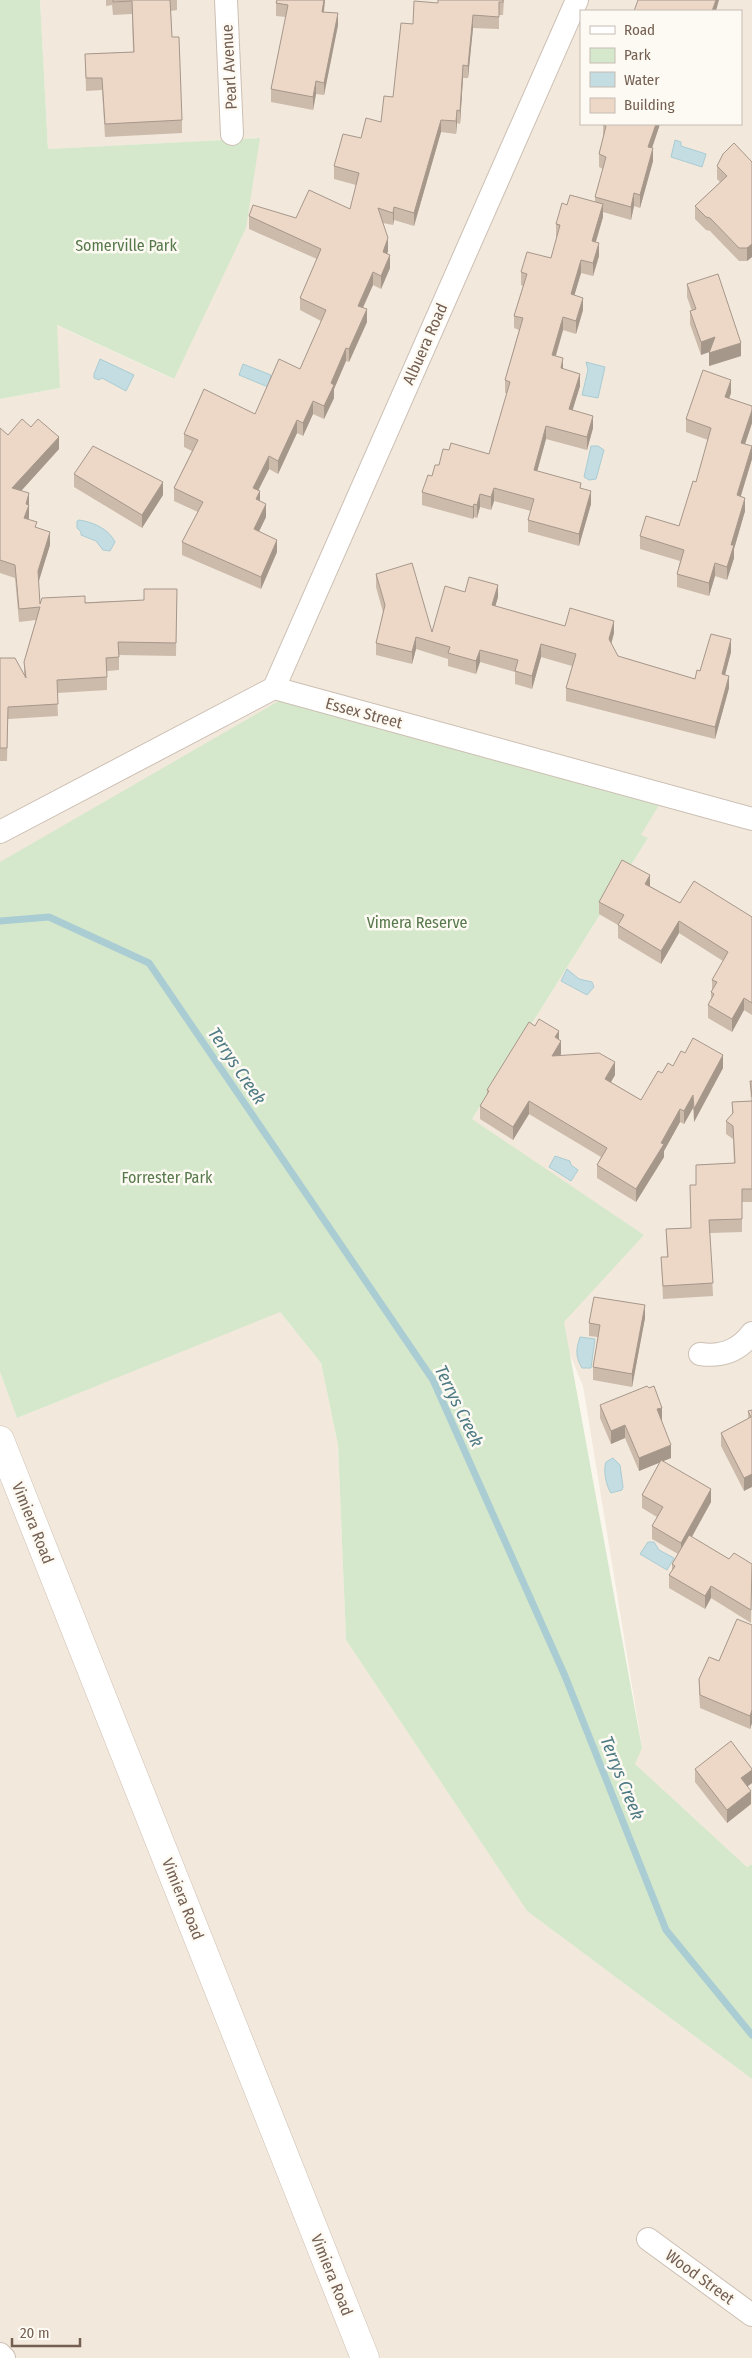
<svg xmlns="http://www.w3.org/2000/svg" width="752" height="2358" font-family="'Fira Sans Condensed',sans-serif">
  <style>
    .residential { fill: #f2e8dc; fill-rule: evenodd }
    .green { fill: #d6e8cc }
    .water { fill: #c3dde3; stroke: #aaccd3 }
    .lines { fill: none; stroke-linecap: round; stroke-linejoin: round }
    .stream { stroke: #aaccd3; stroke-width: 7 }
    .street-casing { stroke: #ccbfb3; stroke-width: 24 }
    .secondary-casing { stroke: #cebfb1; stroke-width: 29 }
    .street { stroke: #fff; stroke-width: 22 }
    .secondary { stroke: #fff; stroke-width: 28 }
    .wall { fill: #ccbaab }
    .shaded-wall { fill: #a6978b }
    .building { fill: #edd8c7; stroke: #a6978b }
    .labels { text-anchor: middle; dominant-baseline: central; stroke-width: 5; stroke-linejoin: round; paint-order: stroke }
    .street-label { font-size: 16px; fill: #745f52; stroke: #fdfaf3 }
    .park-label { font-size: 16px; fill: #56784b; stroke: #fdfaf3 }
    .water-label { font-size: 18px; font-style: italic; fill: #4d7a84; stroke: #fdfaf3 }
  </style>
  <rect width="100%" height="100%" fill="#fbf6ed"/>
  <path class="residential" d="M40 0H752V1864L747 1867 634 1764 642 1747 583 1386 472 1119 648 838 0 867V399L60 388 56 325 173 379 259 138 48 149ZM581 11H741V124H581Z
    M279 1311 321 1363 338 1445 346 1640 527 1911 752 2079V2358H0V1372L17 1418Z"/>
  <path class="green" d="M0 0H40L48 149 260 138 246 228 174 379 57 325 60 388 0 399Z
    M284 698 659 805 641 835 648 838 472 1119 644 1235 564 1322 642 1748 635 1764 747 1867 752 1864V2079L527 1911 346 1640 338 1445 321 1363 280 1312 17 1418 0 1372V862Z"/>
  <path class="water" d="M675 140 681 142V146L706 154 702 167 671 157Z
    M100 359 134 375 126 391 102 378 99 380 94 378V374Z
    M586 362 605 367 598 398 582 395 588 370Z
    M243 364 271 375 268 387 239 375Z
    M591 446H598L604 450 596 479 589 480 584 477Z
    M79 520C93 522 109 529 115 542L110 551 103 550 96 541 81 535V532L77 528V521Z
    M567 969 579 979 592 982 594 987 587 995 561 981Z
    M555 1156 570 1161 571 1165 578 1170 571 1181 549 1167Z
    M580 1337 595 1339 591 1368H582C575 1356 576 1349 580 1337Z
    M613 1458 620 1465 623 1487 622 1490 611 1493C606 1486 603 1470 606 1462Z
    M648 1542H654L659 1550 674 1558 667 1570 640 1554Z"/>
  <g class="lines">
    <path class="stream" d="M0 921 49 917 149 963 433 1380 565 1676 666 1930 752 2035"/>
    <defs>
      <path id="street" d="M226 0 232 134
        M274 688 577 0
        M0 832 274 688 752 819
        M700 1354C721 1357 739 1351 752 1333
        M648 2239 752 2315
        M0 2354 4 2358"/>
      <path id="secondary" d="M0 1440 365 2358"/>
    </defs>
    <use href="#street" class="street-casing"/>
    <use href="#secondary" class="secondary-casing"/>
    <use href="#street" class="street"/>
    <use href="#secondary" class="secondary"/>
  </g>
  <path class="wall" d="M106 0H177V10L171 11 172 37 182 120V133L105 137 102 90 86 91 85 54 133 52 132 14 113 15 112 5 106 6Z
    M325 0 324 12 338 25 324 95 316 94 313 110 271 102V89L286 17 276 16V3Z
    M504 0 503 15H499V29L473 28 468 78H463L460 124 457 123 456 134 441 132 414 226 394 220 393 225 383 223 388 251 387 254 390 268 381 289 373 285 363 308 367 322 349 362 346 361 334 389V398L324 419 313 414 303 436 297 433 278 474 269 469 258 490 260 501 266 517 259 531 277 552 261 589 182 555V542L198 512 174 501V488L192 451 184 447V434L255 414 300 369 321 321 300 310V298L317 259 249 229V216L296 218 350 209 356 185 334 179V166L361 138 381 122 393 97 413 24 438 3Z
    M603 124H660L652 148 653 161 640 208 634 206 631 220 603 212V217L596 242 599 256 593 276 581 273 574 295 583 310 576 334 563 330 556 356 563 368 580 386 572 410 593 428 587 450 546 439 537 471 581 488 591 504 579 546 528 532V520L531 511 494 501 491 510 480 507 477 518 474 517 473 519 422 505V492L449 450 489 454 507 393H505V380L519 330 514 328V316L523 286 521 285V272L551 258 557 237H556V224L567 205 595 202V197L603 169 599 167V154L603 137Z
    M752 162V257L747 261H739L710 231 706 230 695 219V206L720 182 717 179V166Z
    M687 284 741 356 709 366 710 351 701 355 690 324V311H692L687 297Z
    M731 393 729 398 752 423 745 444 752 459 741 496 745 511 734 549V558L727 580 715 576 709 596 677 587V574L680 561 640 549V536L679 526 696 482 708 440 686 432V419Z
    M31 427 59 449 21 491 29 506 28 519 37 528 50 545 38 581 40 604 144 600 177 589 176 656 119 655V670L107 671V690L57 693 58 716 8 719 7 761H0V658L24 676V662L36 620 19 622 15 578 0 573V428L8 435Z
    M74 474 163 495 142 528 74 487Z
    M376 574 432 632 465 592 498 597 495 606 565 626 614 633 611 644 618 656 695 679 700 671 731 652 725 675 729 688 715 739 566 701V688L572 666 541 657 532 689 515 684V672L480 662 476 674 448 666V659L416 649 412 664 376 655V643L383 612 376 587Z
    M650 886 680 903 752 917V1015L744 1010 732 1032 708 1018V1005L711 999V992L712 990V980L723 961 679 933 661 964 618 938V925L599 914V902Z
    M559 1040 561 1054 560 1055 615 1075 611 1082 641 1100 662 1073 673 1066 723 1068 694 1122 693 1108 684 1124 680 1122 664 1151V1157L636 1202 597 1178V1165L601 1157 529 1114 513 1140 480 1119V1106L487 1095V1090Z
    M750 1081H752V1202H742V1232L710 1233 713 1296 663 1299 661 1257H667L666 1229 691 1228 696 1185V1165L734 1163 733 1139 726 1134V1121L732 1114V1102L751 1101Z
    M645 1318 632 1387 593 1380V1367L598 1337 589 1336V1323Z
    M600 1405 662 1421 671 1458 663 1461 711 1502 692 1537 729 1559 752 1564 751 1623 711 1598 705 1609 669 1588V1575L672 1571V1564L678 1554 652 1539V1526L657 1517 642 1508V1495L660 1462 639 1471 625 1438 611 1444 600 1418Z
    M752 1410 744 1491 721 1446V1433L748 1419V1411Z
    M752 1625V1723L750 1729 700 1708 699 1692V1679L719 1661Z
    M695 1769H752V1783L748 1786 751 1804 727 1823 695 1782Z"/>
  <path class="shaded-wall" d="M324 0H325L322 25V12Z
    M716 0H719L716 11H712Z
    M338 13V25L324 95V83Z
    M473 15V28L468 78V66Z
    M742 42V54L741 61V48Z
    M463 65V78L460 124V111Z
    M316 81V94L313 110V97Z
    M457 110V123L456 134V121Z
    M441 120V132L414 226V213Z
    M656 124H660L648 160V147Z
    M653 148V161L640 208V195Z
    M634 193V206L631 220V207Z
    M603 204V217L592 254V241Z
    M394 207V220L393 225V213Z
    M388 238V251L383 265V252Z
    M599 243V256L593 276V263Z
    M752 244V257L747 261V248Z
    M390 255V268L381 289V276Z
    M581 260V273L571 307V294Z
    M373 272V285L358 318V306Z
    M583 298V310L576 334V321Z
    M367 309V322L349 362V349Z
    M563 317V330L552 368V355Z
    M715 337V350L701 355V342Z
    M741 343V356L709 366V353Z
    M346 348V361L334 389V398L324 419V406L331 383Z
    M563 358V371L561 368Z
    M580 374V386L569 422V409Z
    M731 380V393L725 410V397Z
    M313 401V414L303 436V423Z
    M752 410V423L741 456V443Z
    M593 416V428L587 450V437Z
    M297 420V433L278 474V461Z
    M546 426V439L534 483V470Z
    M59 437V449L12 501V488Z
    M752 446V459L737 508V495Z
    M269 456V469L253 501V488Z
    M163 482V495L142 528V515Z
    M494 488V501L491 510V497Z
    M260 491V504L256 499Z
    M591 491V504L579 546V534Z
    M29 493V518L24 530 26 504Z
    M480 494V507L477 518V505Z
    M745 498V511L734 549V558L727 580V567L731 545Z
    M266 504V517L254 542V529Z
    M474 504V517L473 519V507Z
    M50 532V545L38 584V571Z
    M277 540V552L261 589V577Z
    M715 563V576L709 596V583Z
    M498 585V597L492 618V605Z
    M614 621V633L609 652V639Z
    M416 637V649L412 664V652Z
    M731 639V652L722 686V674Z
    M541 644V657L532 689V676Z
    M480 650V662L476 674V661Z
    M729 676V688L715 739V727Z
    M650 875V888L645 884Z
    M679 921V933L661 964V951Z
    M744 998V1010L732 1032V1019Z
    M559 1031V1044L555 1037Z
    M561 1041V1054L552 1069V1056Z
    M723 1055V1068L694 1122V1109Z
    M615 1062V1075L605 1092V1079Z
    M693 1095V1108L684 1124V1111Z
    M529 1101V1114L513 1140V1127Z
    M680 1109V1122L664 1151V1157L636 1202V1189Z
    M645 1305V1318L632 1387V1374Z
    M662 1408V1421L657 1422V1409Z
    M625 1425V1438L611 1444V1431Z
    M671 1445V1458L639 1471V1458Z
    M752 1474V1487L744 1491V1478Z
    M711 1489V1502L681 1556V1543Z
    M711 1586V1598L705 1609V1596Z
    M752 1710V1723L750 1729V1716Z
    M752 1770V1783L741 1791V1778Z
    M751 1791V1804L727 1823V1810Z"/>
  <path class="building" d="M113 0H170L172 37H179L182 120 105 124 102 78H86L85 54 134 52 132 1 113 2Z
    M277 0H324L322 12 338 13 324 83 316 81 313 97 271 89 288 5 276 3Z
    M438 0H503V2H499V17L473 15 468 66 463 65 460 111 457 110 456 121 441 120 414 213 394 207 393 213 378 208 388 238 383 252 390 255 381 276 373 272 358 306 367 309 349 349 346 348 331 383 334 385 324 406 313 401 303 423 297 420 278 461 269 456 253 488 260 491 256 499 266 504 254 529 277 540 261 577 182 542 203 502 174 488 198 440 184 434 204 389 255 414 279 359 300 369 326 310 300 298 321 249 249 216 253 205 296 218 309 190 350 209 359 173 334 166 343 134 361 138 366 118 381 122 384 96 393 97 401 23 413 24 414 1 438 3Z
    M638 0H716L712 11H634Z
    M603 124H656L648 147 653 148 640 195 634 193 631 207 595 197 606 157 599 154 606 126 603 125Z
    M734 143 752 162V244L747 248H739L710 218 706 217 695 206 727 176 717 166 723 154Z
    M570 195 603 204 592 241 599 243 593 263 581 260 571 294 583 298 576 321 563 317 552 355 563 358 561 368 580 374 569 409 593 416 587 437 546 426 534 470 581 483 580 488 591 491 579 534 528 520 534 499 494 488 491 497 480 494 477 505 474 504 473 507 422 492 428 475 432 476 435 465H439L443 449 449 450 451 443 489 454 510 382 505 380 523 318 514 316 527 274 521 272 527 252 551 258 560 225 556 224 562 203 567 205Z
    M718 274 741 343 709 353 715 337 701 342 690 311 696 309 687 284Z
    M703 370 731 380 725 397 752 406V410L741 443 752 446 737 495 745 498 731 545H734L727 567 715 563 709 583 677 574 684 550 640 536 646 516 679 526 693 481 696 482 711 428 686 419Z
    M22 419 31 427 38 419 59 437 12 488 29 493 26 504 29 505 24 518 37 522 35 527 50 532 38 571 40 604 42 598 85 596V603L144 600V589H177L176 643 118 642 119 657 106 658 107 677 57 680 58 704 8 707 7 748H0V658H15L26 678 24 662 40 607 19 609 15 565 0 560V428L8 435Z
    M93 446 163 482 142 515 74 474Z
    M412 563 432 632 445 586 465 592 469 577 498 585 492 605 565 626 570 608 614 621 609 639 618 656 695 679 697 670 700 671 711 634 731 639 722 674 729 676 715 727 566 688 576 654 541 644 532 676 515 671 518 660 480 650 476 661 448 653 450 647 416 637 412 652 376 643 385 605 376 574Z
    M622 860 650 875 645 884 680 903 694 881 752 917V1003L744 998 732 1019 708 1005 714 994 711 992 717 982 712 980 728 952 679 921 661 951 618 925 624 915 599 902Z
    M539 1019 559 1031 555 1037 561 1041 552 1056 599 1053 615 1062 605 1079 641 1100 658 1071 662 1073 668 1063 673 1066 681 1051 685 1053 693 1038 723 1055 694 1109 693 1095 684 1111 680 1109 661 1143 664 1144 636 1189 597 1165 607 1148 529 1101 513 1127 480 1106 489 1091 487 1090 529 1022 535 1026Z
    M750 1081H752V1097Z
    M752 1101V1189H742V1219L709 1220 713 1283 663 1286 661 1257H668L666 1229 691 1228 690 1185H696V1165L735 1163 733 1126 726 1121 733 1113 732 1102Z
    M594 1297 645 1305 632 1374 593 1367 600 1325 589 1323Z
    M647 1386 649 1388 654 1386 662 1408 657 1409 671 1445 639 1458 625 1425 611 1431 600 1405Z
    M752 1410V1474L744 1478 721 1433 751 1417 748 1411Z
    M661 1460 711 1489 681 1543 652 1526 663 1507 642 1495Z
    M689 1535 729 1559 734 1553 752 1564 751 1610 711 1586 705 1596 669 1575 675 1566 672 1564Z
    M737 1619 752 1625V1710L750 1716 700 1695 699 1679 709 1657 719 1661Z
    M731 1741 752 1769V1770L741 1778 751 1791 727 1810 695 1769Z"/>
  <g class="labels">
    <g class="street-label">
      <text transform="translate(229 67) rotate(-93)">Pearl Avenue</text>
      <text transform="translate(425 344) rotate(-66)">Albuera Road</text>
      <text transform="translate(364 713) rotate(15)">Essex Street</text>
      <text transform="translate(33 1523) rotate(68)">Vimiera Road</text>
      <text transform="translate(183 1899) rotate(68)">Vimiera Road</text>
      <text transform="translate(332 2275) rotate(68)">Vimiera Road</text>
      <text transform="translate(700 2277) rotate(36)">Wood Street</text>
    </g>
    <g class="park-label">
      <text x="126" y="245">Somerville Park</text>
      <text x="417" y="922">Vimera Reserve</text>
      <text x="167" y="1177">Forrester Park</text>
    </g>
    <g class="water-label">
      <text transform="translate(237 1066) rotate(56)">Terrys Creek</text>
      <text transform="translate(459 1406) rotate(64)">Terrys Creek</text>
      <text transform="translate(622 1778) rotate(68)">Terrys Creek</text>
    </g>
  </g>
  <rect x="580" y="10" width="162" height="115" fill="#fdfaf3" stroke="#c6bcb3"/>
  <rect x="590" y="26" width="25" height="8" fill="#ffffff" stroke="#c6bcb3"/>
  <text x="624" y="35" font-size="15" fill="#745f52">Road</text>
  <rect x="590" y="48" width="25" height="15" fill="#d6e8cc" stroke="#c6bcb3"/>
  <text x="624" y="60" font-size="15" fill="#745f52">Park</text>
  <rect x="590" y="72" width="25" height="15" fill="#c3dde3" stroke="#c6bcb3"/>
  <text x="624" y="85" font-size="15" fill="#745f52">Water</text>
  <rect x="590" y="98" width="25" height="15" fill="#edd8c7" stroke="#c6bcb3"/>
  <text x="624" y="110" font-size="15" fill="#745f52">Building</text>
  <path d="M12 2338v8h68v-8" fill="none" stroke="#745f52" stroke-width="2.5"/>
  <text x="20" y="2338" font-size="15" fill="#745f52" stroke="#fdfaf3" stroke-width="4" paint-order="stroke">20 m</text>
</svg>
